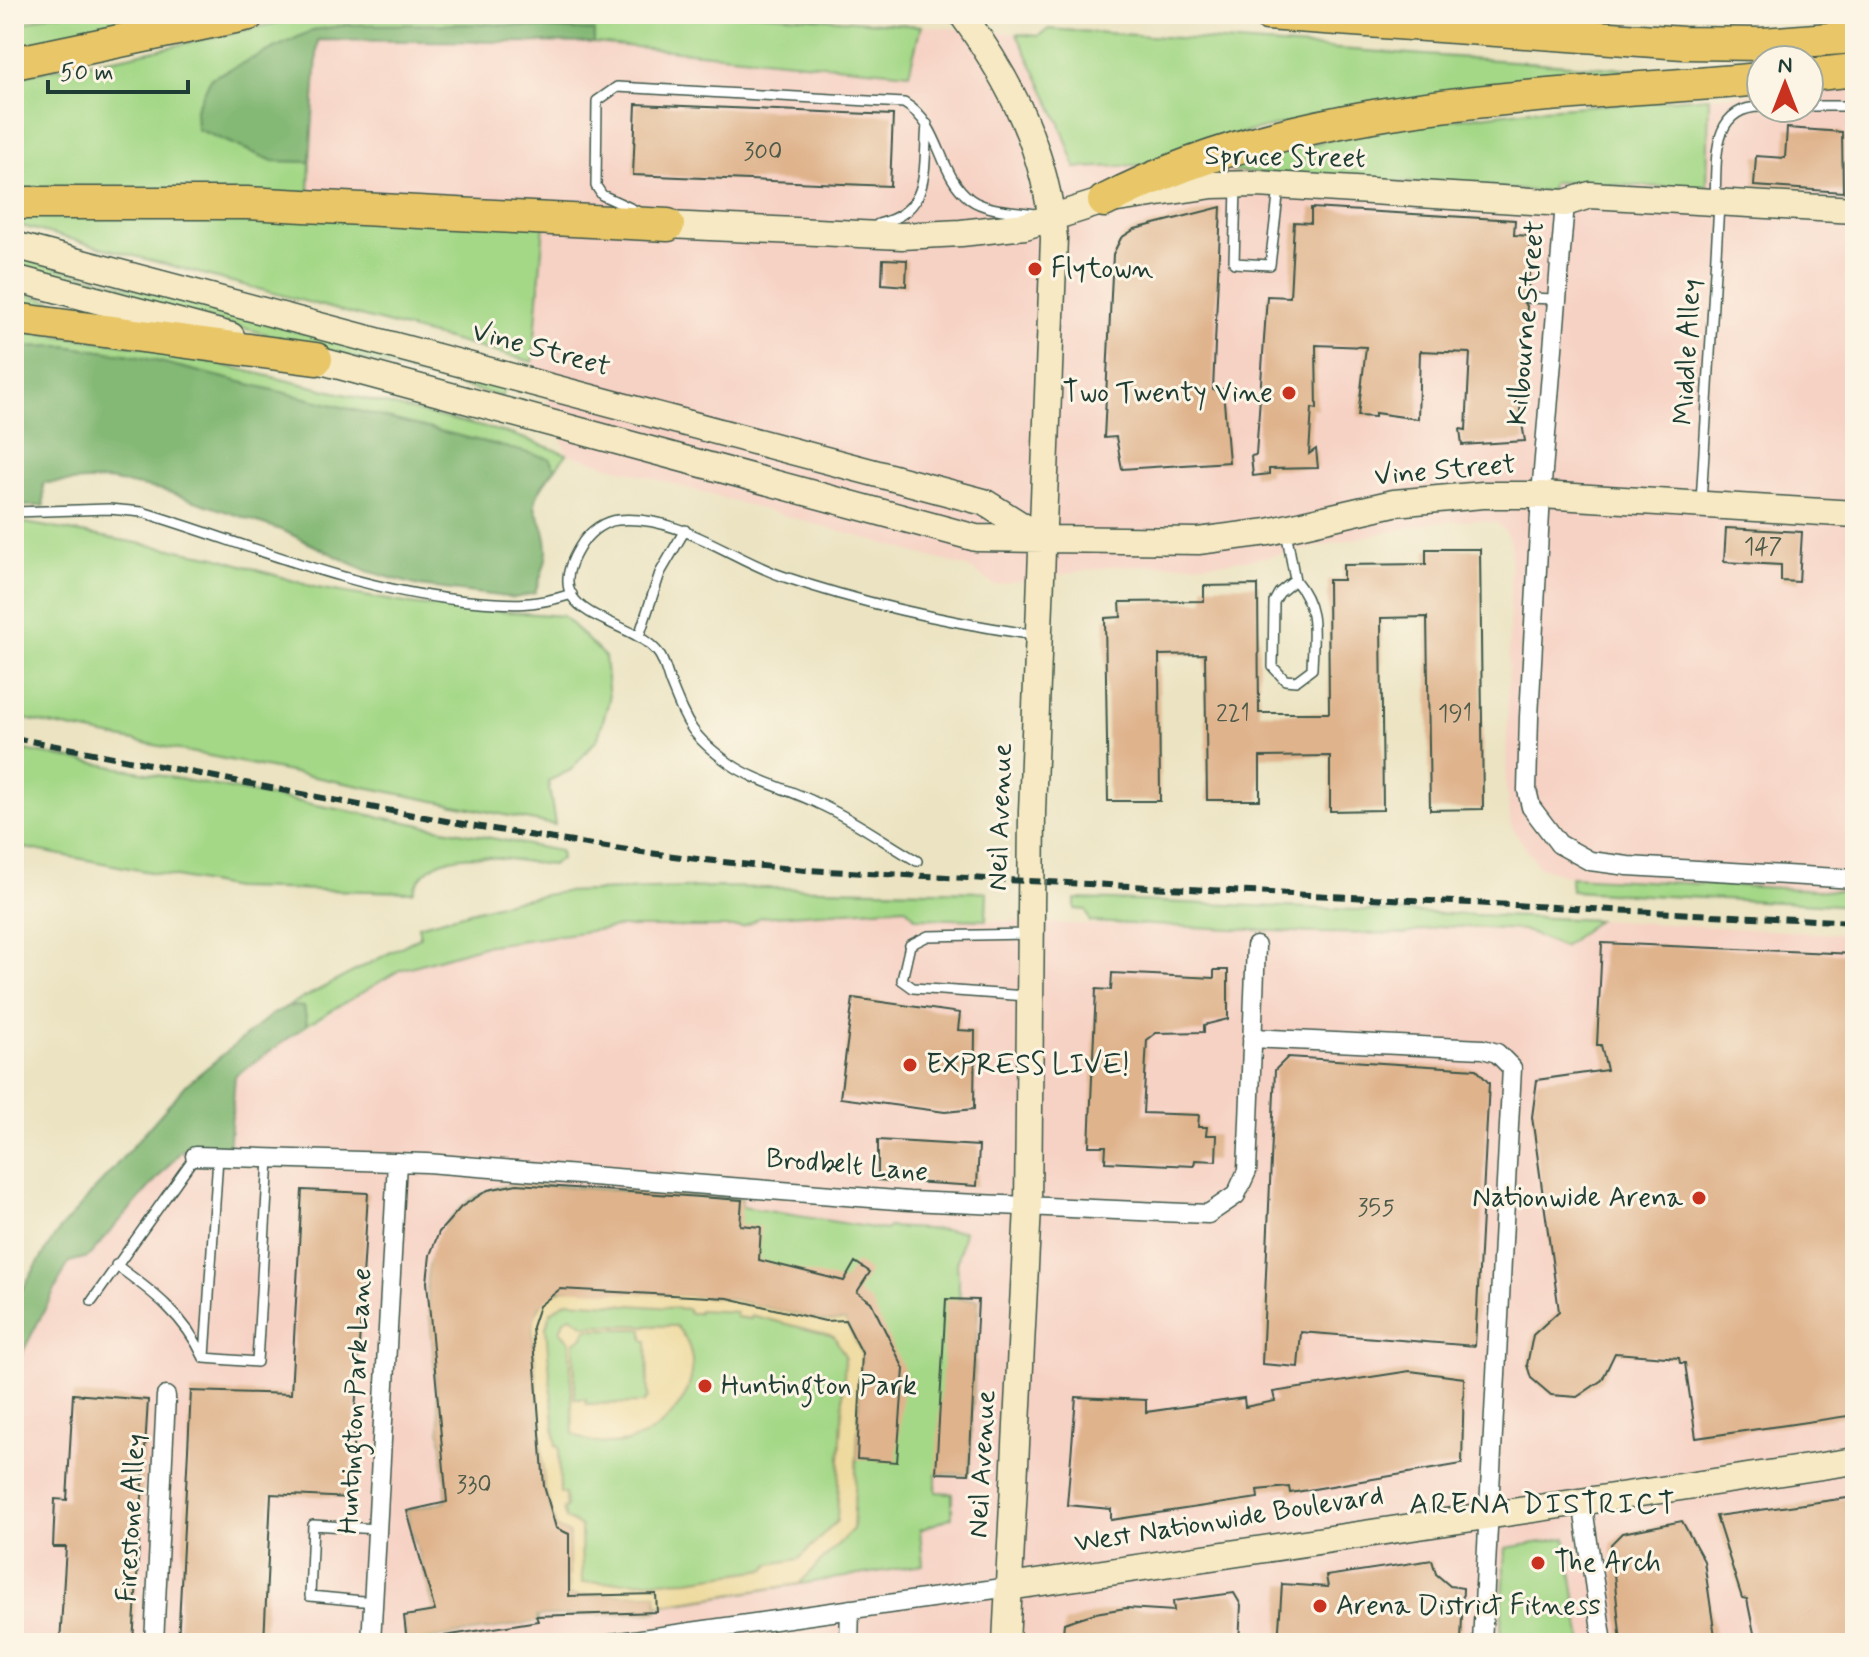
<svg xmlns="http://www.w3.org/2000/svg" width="1869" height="1657" font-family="Mynerve,sans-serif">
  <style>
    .built { fill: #f6d2c4 }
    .green { fill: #a4d887; stroke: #628a5e; stroke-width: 2 }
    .forest { fill: #83b874; stroke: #517a54; stroke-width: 2 }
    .sand { fill: #eeda9e; stroke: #868c69; stroke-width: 2; fill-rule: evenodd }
    .building { fill: #dfb48d }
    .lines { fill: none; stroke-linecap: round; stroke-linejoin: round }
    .lane-casing { stroke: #3e5649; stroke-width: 12 }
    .street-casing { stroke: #3e5649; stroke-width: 21 }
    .secondary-casing { stroke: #3e5649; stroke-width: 29 }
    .highway-casing { stroke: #3e5649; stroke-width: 35 }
    .lane { stroke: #fff; stroke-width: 9 }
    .street { stroke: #fff; stroke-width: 18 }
    .secondary { stroke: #f6e9c3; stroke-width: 26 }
    .highway { stroke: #e9c769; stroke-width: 32 }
    .rail { stroke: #1f3d34; stroke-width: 6; stroke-dasharray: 12 6; stroke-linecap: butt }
    .poi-dot { fill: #c8321e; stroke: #fcf5e5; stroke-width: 3 }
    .labels { text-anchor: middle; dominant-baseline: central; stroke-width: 6; stroke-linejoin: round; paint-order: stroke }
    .number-label { font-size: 24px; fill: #4f5b4a }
    .street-label { font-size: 28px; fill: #1f3d34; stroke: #fcf5e5 }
    .poi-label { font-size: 28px; fill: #1f3d34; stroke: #fcf5e5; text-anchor: start }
    .neighbourhood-label { font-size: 30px; letter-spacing: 2px; fill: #1f3d34; stroke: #fcf5e5 }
  </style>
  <rect width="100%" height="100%" fill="#fcf5e5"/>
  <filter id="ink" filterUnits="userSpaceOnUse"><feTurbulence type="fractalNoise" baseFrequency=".0125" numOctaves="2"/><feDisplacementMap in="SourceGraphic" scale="16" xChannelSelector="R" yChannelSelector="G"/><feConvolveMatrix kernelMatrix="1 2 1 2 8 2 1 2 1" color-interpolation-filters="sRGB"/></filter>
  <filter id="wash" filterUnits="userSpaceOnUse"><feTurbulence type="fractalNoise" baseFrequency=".006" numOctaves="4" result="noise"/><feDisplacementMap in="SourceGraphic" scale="32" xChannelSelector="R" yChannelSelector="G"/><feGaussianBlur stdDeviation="1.8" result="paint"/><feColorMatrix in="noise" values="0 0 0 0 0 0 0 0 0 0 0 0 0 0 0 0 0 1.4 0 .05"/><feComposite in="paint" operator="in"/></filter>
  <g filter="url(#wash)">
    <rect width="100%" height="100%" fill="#ebe3c1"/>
    <path class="built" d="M921 26 1017 34 1059 121 1076 168 1225 164 1550 191 1552 181 1707 189 1709 97 1761 93V108H1809V89L1855 85V892L1570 877 1538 866 1511 826 1506 788 1511 544 1509 536 1497 523 1476 520 1436 522 1262 558 1217 563 1116 566 994 585 970 568 567 454 533 362 544 224 309 195 318 40 594 43 908 73Z
      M905 907 917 918 1315 933 1405 934 1442 926 1523 930 1563 947 1597 920 1855 935V1643H1582L1566 1539 1506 1548 1500 1643H14V1369L69 1262 88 1257 183 1149 229 1150 235 1076 241 1069 400 970 483 946 618 927H743L761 917Z"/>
    <path class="green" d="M51 14H200L14 53V27Z
      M317 14H759L921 26 909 73 594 43 593 31 485 24 348 25 313 30 198 129 273 161 310 162 309 195 14 191V76L119 58Z
      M1049 29 1641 70V76L1319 116 1207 141 1147 165 1076 168 1059 121 1017 34 1038 36Z
      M1709 97 1707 189 1553 182 1550 192 1232 171 1225 164 1382 128 1530 110Z
      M117 212 544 224 533 362 14 224V216Z
      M14 256 505 386 502 397 14 267Z
      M14 291 108 316 14 308Z
      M14 330 151 348 511 434 567 454 555 469 548 458 131 355 63 346 14 347Z
      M14 521 216 557 317 588 417 605 563 616 605 657 609 700 598 738 571 770 548 781 555 825 14 717Z
      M14 748 560 851 561 859 552 865C507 861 433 837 413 892L233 888 14 846Z
      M1570 877 1855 892V906L1571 891Z
      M714 887 987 892 986 920 916 918 905 907 761 917 743 927H618L483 946 400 970 307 1025 304 1007 288 1006 420 937 418 926 511 901 562 892Z
      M1075 899 1112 900 1597 920 1563 947 1523 930 1442 926 1405 934 1315 933 1090 922 1086 910 1075 909Z
      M526 1184 742 1199V1207L886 1230 888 1227 964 1231 957 1264 960 1299 978 1300 969 1474 936 1473V1492L952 1493V1517L920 1530 923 1565 657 1606V1612L537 1616 538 1621 407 1642 404 1616 435 1611 407 1511 447 1501 427 1282C431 1227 468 1184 526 1184Z
      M1566 1538 1582 1643H1500L1506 1548Z"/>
    <path class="forest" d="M485 24 594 31V43L318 40 310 162 273 161 197 129 196 109 211 78 313 30 348 25Z
      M63 346 131 355 549 458 555 469C516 517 546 505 547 550 547 563 539 580 535 593L515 598 419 586 367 571 284 531 162 490 108 480 43 483 44 506H14V347Z
      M288 1006 304 1007 307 1025 235 1076 229 1151 183 1149 88 1257 69 1262 14 1369V1303L55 1235 187 1084 271 1015Z"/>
    <path class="sand" d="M570 1288 728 1298 825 1321 845 1320 862 1353 853 1529 799 1584 657 1606 656 1594 569 1596V1534L556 1528 544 1486 532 1327C536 1306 548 1291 570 1288ZM567 1301 688 1309 689 1313H698L699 1310 736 1312V1317L751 1319V1315L834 1336 845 1356 837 1521 799 1559 770 1564 766 1569 688 1580 582 1583 581 1527 566 1519 563 1509 566 1508 565 1494 560 1493 559 1446H556L546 1327 551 1312Z
      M571 1316 585 1325 676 1326C729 1384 641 1474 573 1434L570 1342 560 1331 564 1320ZM586 1329H643V1340L647 1341 648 1398 643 1403 586 1404V1399H575L574 1342 583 1337Z"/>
    <g id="blocks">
      <path class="building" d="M636 104 893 115 890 186 633 175Z
        M1787 128 1842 132 1843 192 1754 186 1756 156 1785 158Z
        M1221 207 1213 390 1223 389 1229 462 1122 469 1116 437 1104 438 1113 254 1121 238 1135 229Z
        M1311 208 1515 220 1514 235 1531 236 1528 291 1520 299 1527 306 1520 412 1525 441 1462 445 1460 429 1466 430 1470 353 1420 351 1418 419 1375 413V417L1358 416 1366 347 1316 345 1317 409 1312 408 1309 454 1316 449 1318 468 1269 469V474L1253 476 1251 456 1256 455 1267 296 1290 297 1294 222 1311 223Z
        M883 259 907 260 906 286 882 284Z
        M1726 528 1802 532 1799 582 1781 581V565L1724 562Z
        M1426 549H1480L1483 809 1430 810 1427 617 1381 618 1383 810 1330 811V756L1260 757V800H1207L1205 654 1159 655 1160 801H1108L1105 618 1121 617 1120 602 1204 601V586L1258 585 1259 713H1329L1328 580H1343V565L1426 564Z
        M1602 943 1855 954V1415L1696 1438 1685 1363H1680L1679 1358 1615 1353 1602 1380 1577 1397 1551 1395 1531 1378 1527 1365 1533 1335 1559 1311 1532 1117 1537 1080 1607 1070 1601 1045H1597Z
        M1214 970H1228V1019L1204 1025V1032L1156 1033 1147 1040 1143 1113 1199 1115 1198 1127H1207L1206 1135H1217L1216 1161 1195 1160 1194 1166 1105 1162 1106 1146H1089L1096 989 1111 990 1112 973 1214 978Z
        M853 998 960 1013 958 1030 975 1031 974 1109 945 1112 840 1098Z
        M1288 1057 1476 1069 1489 1083 1475 1346 1301 1332 1298 1367 1262 1364 1275 1070Z
        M878 1140 979 1146 977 1186 878 1180Z
        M517 1184 742 1200 740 1225 761 1227 759 1260 844 1281 855 1262 870 1272 857 1292 871 1302 904 1369 897 1462 857 1459 862 1353 845 1320 825 1321 728 1298 560 1289 539 1306 532 1327 544 1486 556 1528 569 1534V1596L656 1594 657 1612 536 1616 538 1621 407 1642 404 1616 435 1611 407 1511 447 1502 427 1282 430 1255 439 1232 461 1207 488 1190Z
        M302 1190 368 1193 350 1498 271 1494 264 1643H178L191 1391 291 1394Z
        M946 1299 978 1300 969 1474 936 1473Z
        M1410 1371 1464 1378 1462 1464 1290 1493 1289 1487 1257 1490 1258 1498 1111 1520V1509L1067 1505 1076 1397 1146 1400V1412L1244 1398 1245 1407 1275 1401 1273 1392Z
        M73 1394 148 1400 133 1643H60L66 1547H53L55 1499 67 1500Z
        M1855 1497V1643H1756L1747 1599 1742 1598 1716 1516Z
        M1682 1521 1704 1561 1716 1643H1621L1611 1544 1622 1533Z
        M1432 1560 1436 1574 1450 1586 1463 1588 1461 1643H1278L1282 1584 1328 1587 1326 1576Z
        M1234 1593 1241 1605 1239 1643H1062L1064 1623 1095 1613 1126 1608 1174 1611 1173 1601Z"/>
    </g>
  </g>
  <g filter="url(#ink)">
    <use href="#blocks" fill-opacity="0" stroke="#3e5649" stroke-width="2"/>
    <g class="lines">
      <defs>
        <path id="lane" d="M1809 106H1855
          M1236 188 1234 263 1270 265 1279 188
          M1715 200C1717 162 1710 107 1761 107
          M639 212 602 195 596 186 597 101 617 87 904 103C943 126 937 174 970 199 986 211 1016 211 1036 214
          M878 224C932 211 923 171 927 124
          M1527 298 1556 299
          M1701 502 1719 205
          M14 512 109 509 142 512C248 544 348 588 458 600 503 604 529 608 572 594
          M1286 531 1295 580 1279 593 1274 602 1273 667 1285 680 1296 681 1312 669C1313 633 1319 609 1295 580
          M639 636 660 573 685 530
          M917 861C884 842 852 818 817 803 789 789 754 781 729 763 691 736 687 724 670 682 667 673 664 661 659 654 630 614 530 621 583 542 591 531 604 521 618 520 679 515 728 557 782 576 864 604 951 623 1036 635
          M1027 996 913 988 902 980 910 945 928 936 1030 934
          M116 1265C153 1292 185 1316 204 1358L257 1362 269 1159
          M92 1301 195 1156
          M205 1357 218 1157
          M373 1602 310 1596 313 1525 377 1529"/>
        <path id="street" d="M1565 203 1541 495 1529 717 1527 790 1531 807 1559 844 1590 861 1628 866 1855 879
          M1252 1038 1483 1049 1497 1053 1512 1068 1482 1643
          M195 1156 427 1163 909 1201 1208 1214 1236 1195 1247 1171 1256 946
          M1582 1501 1603 1643
          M154 1643 166 1396
          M371 1643 397 1162
          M613 1643 1009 1587
          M849 1643 850 1609"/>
        <path id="secondary" d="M962 14C1012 83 1046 152 1054 238L1032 812 1028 1207 1006 1643
          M668 225 902 236 961 233 1025 226 1104 201 1213 185 1258 184 1565 203 1590 195 1855 210
          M14 245 984 502 1043 539
          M14 278 231 336
          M299 355 976 538 1198 541 1268 532 1394 503 1483 495H1541L1855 514
          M1009 1587 1855 1461"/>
        <path id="highway" d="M1267 14 1683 43 1762 44 1855 37
          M14 63 249 14
          M1809 75 1855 70
          M1104 201C1305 97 1540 98 1761 79
          M14 203H247L668 225
          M14 319 316 359"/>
      </defs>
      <use href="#lane" class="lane-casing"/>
      <use href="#street" class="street-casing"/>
      <use href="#secondary" class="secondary-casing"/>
      <use href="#highway" class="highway-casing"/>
      <use href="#lane" class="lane"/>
      <use href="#street" class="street"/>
      <use href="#secondary" class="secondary"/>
      <use href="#highway" class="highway"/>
      <path class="rail" d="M14 738C277 787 539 848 806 870L1855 922"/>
    </g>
  </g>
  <g class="poi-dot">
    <circle cx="1035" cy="269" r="8"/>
    <circle cx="1289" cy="393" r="8"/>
    <circle cx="910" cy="1065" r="8"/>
    <circle cx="1699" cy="1198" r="8"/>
    <circle cx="705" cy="1386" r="8"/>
    <circle cx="1538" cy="1563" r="8"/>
    <circle cx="1320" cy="1606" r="8"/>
  </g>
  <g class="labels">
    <g class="number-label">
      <text x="763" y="152">300</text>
      <text x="1763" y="547">147</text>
      <text x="1233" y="714">221</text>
      <text x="1455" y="714">191</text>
      <text x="1376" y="1208">355</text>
      <text x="474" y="1485">330</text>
    </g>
    <g class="street-label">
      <text transform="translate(1285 158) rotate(1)">Spruce Street</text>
      <text transform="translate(1527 323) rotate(-85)">Kilbourne Street</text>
      <text transform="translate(541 350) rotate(15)">Vine Street</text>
      <text transform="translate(1688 352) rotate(-87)">Middle Alley</text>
      <text transform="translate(1445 471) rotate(-5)">Vine Street</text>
      <text transform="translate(1001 817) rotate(-88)">Neil Avenue</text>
      <text transform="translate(847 1166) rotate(5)">Brodbelt Lane</text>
      <text transform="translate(356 1401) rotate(-87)">Huntington Park Lane</text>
      <text transform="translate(983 1464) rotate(-87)">Neil Avenue</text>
      <text transform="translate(132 1518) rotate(-87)">Firestone Alley</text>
      <text transform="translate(1229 1520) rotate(-9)">West Nationwide Boulevard</text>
    </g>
    <g class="poi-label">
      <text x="1051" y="269">Flytown</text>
      <text x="1273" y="393" text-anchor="end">Two Twenty Vine</text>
      <text x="926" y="1065">EXPRESS LIVE!</text>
      <text x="1683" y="1198" text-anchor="end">Nationwide Arena</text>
      <text x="721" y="1386">Huntington Park</text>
      <text x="1554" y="1563">The Arch</text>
      <text x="1336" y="1606">Arena District Fitness</text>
    </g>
    <g class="neighbourhood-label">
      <text x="1543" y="1504">ARENA DISTRICT</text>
    </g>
  </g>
  <rect width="1869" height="1657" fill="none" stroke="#fcf5e5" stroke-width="48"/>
  <g transform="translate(1785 84)"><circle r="38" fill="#fcf5e5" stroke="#a4ab9e" stroke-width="2"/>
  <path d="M0-6L14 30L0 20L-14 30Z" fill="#c8321e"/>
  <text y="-12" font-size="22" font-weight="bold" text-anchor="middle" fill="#1f3d34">N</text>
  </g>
  <path d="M48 80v12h140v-12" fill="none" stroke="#1f3d34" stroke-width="4"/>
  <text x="60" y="80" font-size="24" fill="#1f3d34" stroke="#fcf5e5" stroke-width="6" paint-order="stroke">50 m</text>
</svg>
